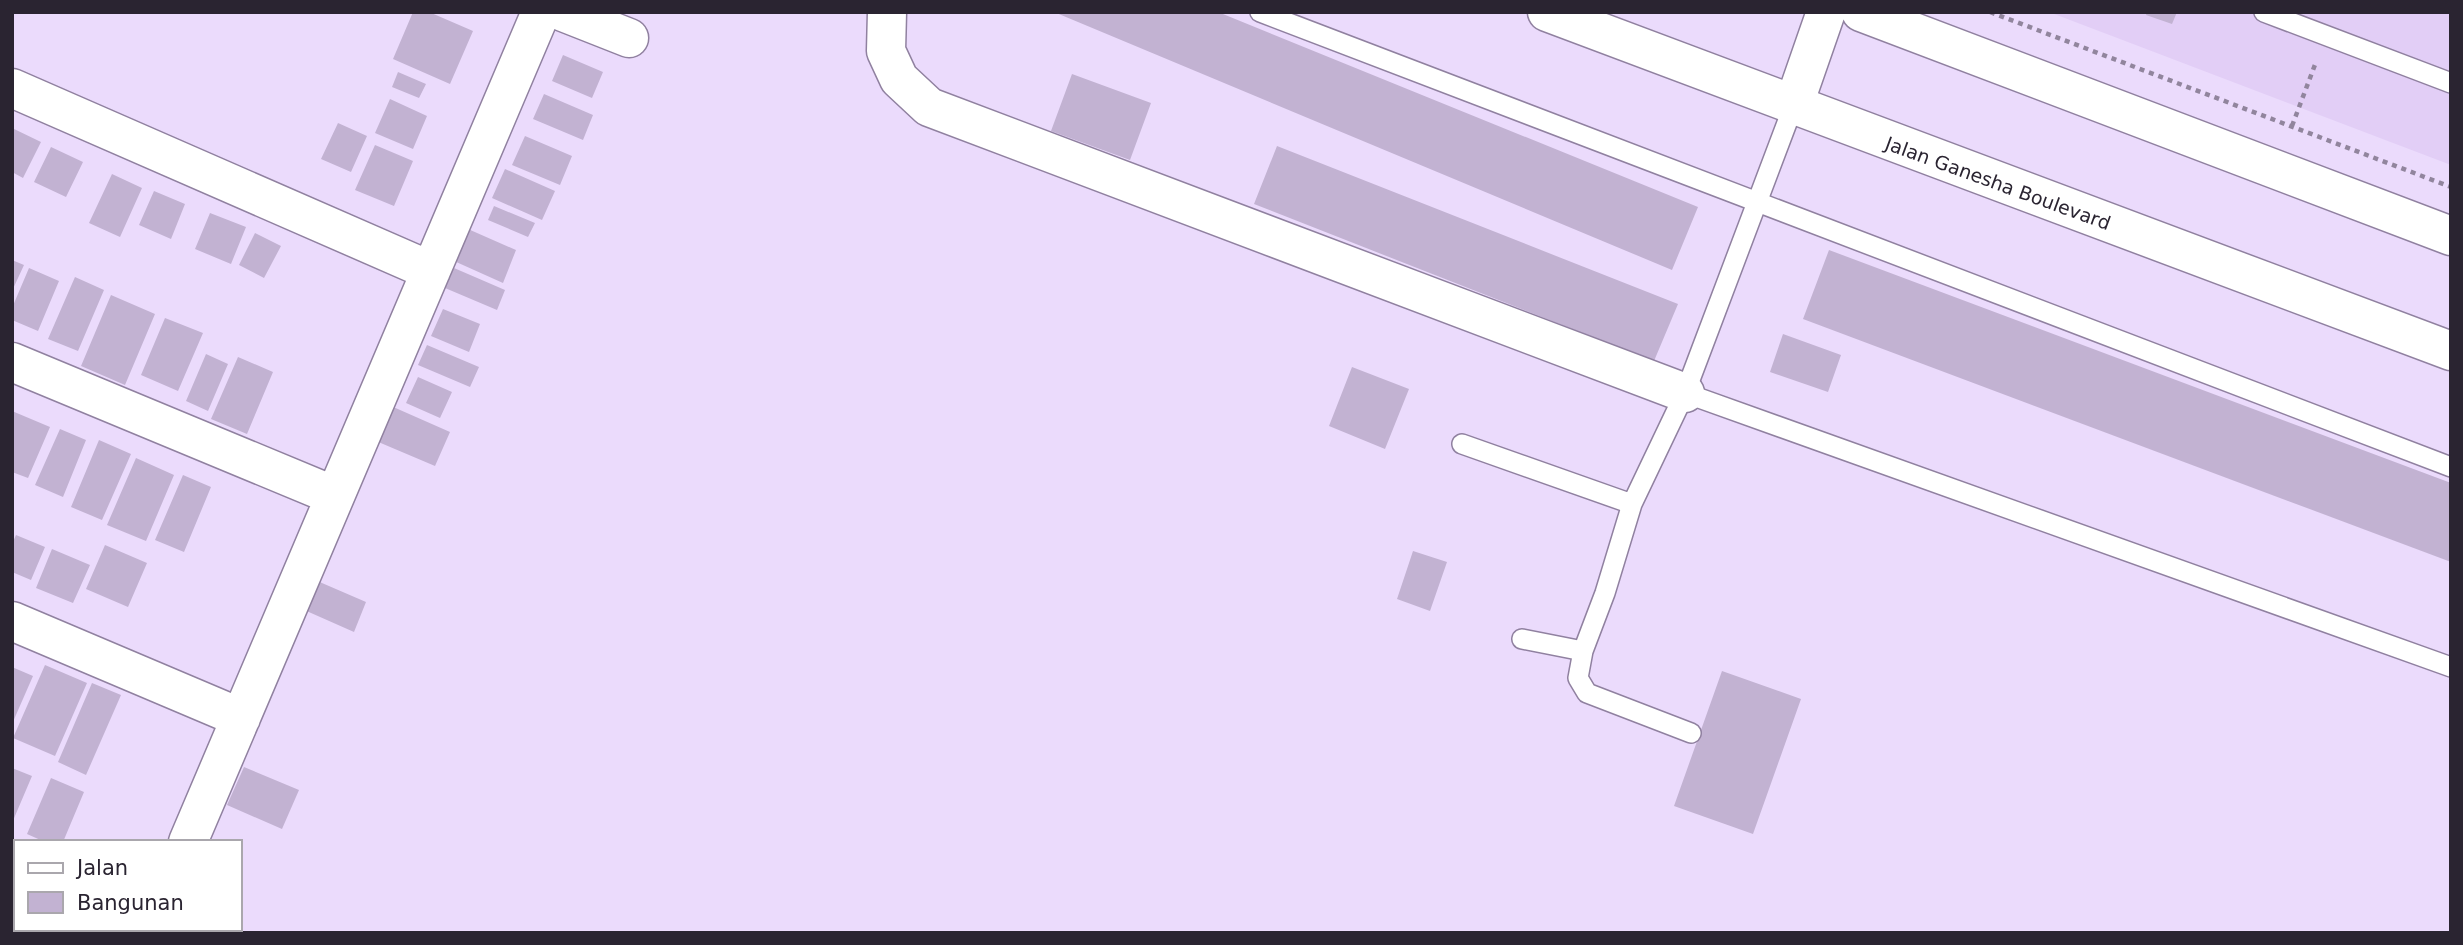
<svg xmlns="http://www.w3.org/2000/svg" width="2463" height="945" font-family="'DejaVu Sans',sans-serif">
  <style>
    .built { fill: #e2cef6 }
    .building { fill: #c2b2d2 }
    .lines { fill: none; stroke-linecap: round; stroke-linejoin: round }
    .service-casing { stroke: #9081a0; stroke-width: 22 }
    .minor-casing { stroke: #9081a0; stroke-width: 41 }
    .path { stroke: #91859d; stroke-width: 4.5; stroke-dasharray: 5 5; stroke-linecap: butt }
    .service { stroke: #fff; stroke-width: 19 }
    .minor { stroke: #fff; stroke-width: 38 }
    .labels { text-anchor: middle; dominant-baseline: central; stroke-width: 5; stroke-linejoin: round; paint-order: stroke }
    .street-label { font-size: 19px; fill: #2a2431; stroke: #fff }
  </style>
  <rect width="100%" height="100%" fill="#ebdbfc"/>
  <path class="built" d="M2049 12H2451V165Z"/>
  <path class="building" d="M413 12H429L473 31 450 84 393 59Z
    M1054 12H1218L1698 207 1672 270Z
    M2147 12H2177L2172 24 2146 15Z
    M563 55 603 72 592 98 552 81Z
    M398 72 426 84 419 98 392 87Z
    M1072 74 1151 103 1130 160 1051 131Z
    M544 94 593 115 583 140 533 119Z
    M390 99 427 116 413 149 375 133Z
    M338 123 367 136 351 172 321 159Z
    M12 128 41 142 23 178 12 172Z
    M525 136 572 156 560 185 512 165Z
    M375 145 413 161 394 206 355 190Z
    M1277 146 1678 304 1654 361 1254 204Z
    M51 147 83 162 66 197 34 182Z
    M505 169 555 191 542 220 492 198Z
    M112 174 142 188 120 237 89 223Z
    M154 191 185 204 171 239 139 225Z
    M494 206 535 223 528 237 488 220Z
    M210 213 246 227 231 264 195 249Z
    M468 229 516 250 503 283 454 261Z
    M255 233 281 246 264 278 239 265Z
    M1829 250 2451 483V562L1803 319Z
    M12 260 24 265 12 291Z
    M29 268 59 281 38 331 12 320V308Z
    M454 268 505 290 497 310 445 288Z
    M75 277 104 290 78 351 48 339Z
    M111 295 155 314 125 385 81 366Z
    M443 309 480 324 469 352 431 336Z
    M165 318 203 333 178 391 141 375Z
    M1783 334 1841 355 1828 392 1770 372Z
    M427 345 479 367 470 387 418 365Z
    M206 354 228 364 208 411 186 401Z
    M238 357 273 372 247 434 211 419Z
    M1352 367 1409 389 1385 449 1329 426Z
    M418 377 452 392 440 418 406 403Z
    M391 406 450 432 435 466 376 441Z
    M12 411 50 427 28 478 12 472Z
    M60 429 86 440 63 497 35 485Z
    M99 440 131 454 102 520 71 507Z
    M136 458 174 475 146 541 107 525Z
    M183 475 211 487 184 552 155 540Z
    M16 535 45 547 31 580 12 572V544Z
    M105 545 147 563 128 607 86 589Z
    M52 549 90 565 73 603 36 588Z
    M1413 551 1447 562 1430 611 1397 599Z
    M315 580 366 602 354 632 302 609Z
    M45 665 87 683 55 756 13 738Z
    M12 667 33 676 12 724Z
    M1722 671 1801 699 1753 834 1674 806Z
    M92 683 121 695 86 775 58 762Z
    M244 767 299 790 282 829 227 805Z
    M12 768 32 776 12 823Z
    M51 778 84 792 63 842H45L27 834Z"/>
  <g class="lines">
    <defs>
      <path id="service" d="M1260 12 2451 467
        M2264 12 2451 83
        M1685 393 2451 667
        M1462 444 1632 504
        M1522 639 1583 651
        M1691 733 1587 693 1578 678 1583 651 1605 593 1632 504 1685 393 1793 107"/>
      <path id="minor" d="M563 12 629 38
        M887 12 886 51 899 79 929 107 1685 393
        M1547 12 2451 351
        M1861 12 2451 236
        M12 88 431 271
        M1793 107 1826 12
        M12 362 335 496
        M12 621 241 718
        M188 842 541 12
        M12 874 16 876
        M140 929 149 933"/>
    </defs>
    <use href="#service" class="service-casing"/>
    <use href="#minor" class="minor-casing"/>
    <path class="path" d="M1990 12 2451 187
      M2292 126 2316 62"/>
    <use href="#service" class="service"/>
    <use href="#minor" class="minor"/>
  </g>
  <g class="labels">
    <g class="street-label">
      <text transform="translate(1998 183) rotate(20)">Jalan Ganesha Boulevard</text>
    </g>
  </g>
  <rect width="2463" height="945" fill="none" stroke="#2a2431" stroke-width="28"/>
  <rect x="14" y="840" width="228" height="91" fill="#ffffff" stroke="#aaa7ad" stroke-width="2"/>
  <rect x="28" y="863" width="35" height="10" fill="#ffffff" stroke="#aaa7ad" stroke-width="2"/>
  <text x="77" y="875" font-size="21" fill="#2a2431">Jalan</text>
  <rect x="28" y="892" width="35" height="21" fill="#c2b2d2" stroke="#aaa7ad" stroke-width="2"/>
  <text x="77" y="910" font-size="21" fill="#2a2431">Bangunan</text>
</svg>
